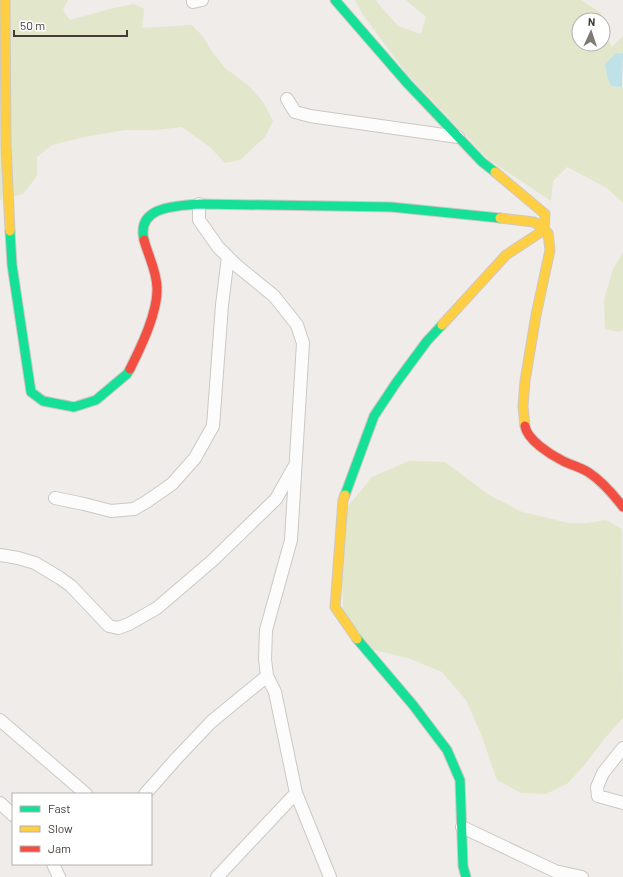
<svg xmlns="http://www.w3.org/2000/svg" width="623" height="877" font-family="Barlow,sans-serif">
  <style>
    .green { fill: #e2e6cb }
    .water { fill: #bee2e8 }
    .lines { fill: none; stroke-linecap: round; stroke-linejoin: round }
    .street-casing { stroke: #cbc8c5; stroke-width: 14 }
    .fast-casing { stroke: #cfc8c2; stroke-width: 11 }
    .slow-casing { stroke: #cfc8c2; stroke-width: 11 }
    .jam-casing { stroke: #cfc8c2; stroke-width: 11 }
    .street { stroke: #fdfcfc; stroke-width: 12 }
    .fast { stroke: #16e098; stroke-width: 9 }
    .slow { stroke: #ffcf43; stroke-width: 9 }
    .jam { stroke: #f24e42; stroke-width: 9 }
  </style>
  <rect width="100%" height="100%" fill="#efece9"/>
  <path class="green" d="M0 0H68L63 10 70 20 114 8 134 4 144 9 142 28 192 25 204 38 210 49 225 68 249 86 263 102 273 121 265 137 240 160 225 163 210 147 182 127 155 130H125L84 137 52 145 37 157V176L23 194 0 200Z
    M355 0H375L398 26 421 34 426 17 406 0H581L601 13 602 20H579V44H603V28L604 32 612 47 623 36V53L611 86 623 87V203L607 188 567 167 553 181 551 201 488 159 407 74 363 15Z
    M623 252V330L619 332 605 329 604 300 613 269Z
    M409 461 445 462 489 495 522 512 569 523H587L606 520 622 529 623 718 605 738 586 763 568 783 546 794 521 793 497 780 481 734 466 700 442 672 408 658 370 649 343 610 340 516 372 477Z"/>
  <path class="water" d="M616 53 621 54 623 53 622 87 611 86 607 76 605 64Z"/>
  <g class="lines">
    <defs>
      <path id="street" d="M193 2 202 0
        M287 99 295 112 310 116 458 137
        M55 498 84 504 111 511 134 509 146 502 172 484 195 458 213 426 222 305 228 257
        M0 555 18 558 35 563 60 578 71 586 109 626 118 628 129 624 157 608 213 560 276 499 294 467
        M267 676 275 692 296 793 330 877
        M0 720 86 794
        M623 748 603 773 597 787 598 796 623 803
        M145 794 176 759 211 722 267 676 265 659 266 630 291 540 303 343 297 325 274 296 236 265 218 247 199 220V204
        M0 803 13 815
        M462 827 555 871 582 877
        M53 864 59 877
        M217 877 296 793"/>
      <path id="fast" d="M335 0 407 83 482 162 495 172
        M10 231 12 265 31 392 43 401 74 407 96 400 127 374 130 369
        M144 240C136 206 176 206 199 204L391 207 500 218
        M345 495 374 416 396 383 427 341 442 325
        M357 639 413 705 447 750 460 780 463 866 466 877"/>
      <path id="slow" d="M5 0 6 144 10 231
        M500 218 534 222 548 233 550 250 536 315 525 381 523 406 525 426
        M442 325 506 255 544 230 545 214 495 172
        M345 495 343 500 335 607 357 639"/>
      <path id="jam" d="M130 369C141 347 158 312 157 288 157 272 148 255 144 240
        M525 426C527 440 551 455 563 461 571 465 580 467 588 472 602 481 613 494 623 507"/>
    </defs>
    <use href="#street" class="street-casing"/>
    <use href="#fast" class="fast-casing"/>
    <use href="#slow" class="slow-casing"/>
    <use href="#jam" class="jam-casing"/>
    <use href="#street" class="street"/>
    <use href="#fast" class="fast"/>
    <use href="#slow" class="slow"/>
    <use href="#jam" class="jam"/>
  </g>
  <rect x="12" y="793" width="140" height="72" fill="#ffffff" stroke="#b4b1af"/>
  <rect x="20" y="806" width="20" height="6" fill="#16e098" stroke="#b4b1af"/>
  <text x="48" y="813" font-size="12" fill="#443b36">Fast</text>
  <rect x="20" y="826" width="20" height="6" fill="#ffcf43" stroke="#b4b1af"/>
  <text x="48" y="833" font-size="12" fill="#443b36">Slow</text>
  <rect x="20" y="846" width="20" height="6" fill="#f24e42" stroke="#b4b1af"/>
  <text x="48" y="853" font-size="12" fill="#443b36">Jam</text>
  <g transform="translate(591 32) rotate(3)"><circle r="19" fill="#ffffff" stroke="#b4b1af"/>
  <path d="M0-3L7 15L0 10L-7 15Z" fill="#807975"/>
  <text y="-6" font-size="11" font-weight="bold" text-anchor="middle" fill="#443b36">N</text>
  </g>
  <path d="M14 30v6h113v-6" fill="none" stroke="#443b36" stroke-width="2"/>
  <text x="20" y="30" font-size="12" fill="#443b36" stroke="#ffffff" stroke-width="3" paint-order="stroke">50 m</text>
</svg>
